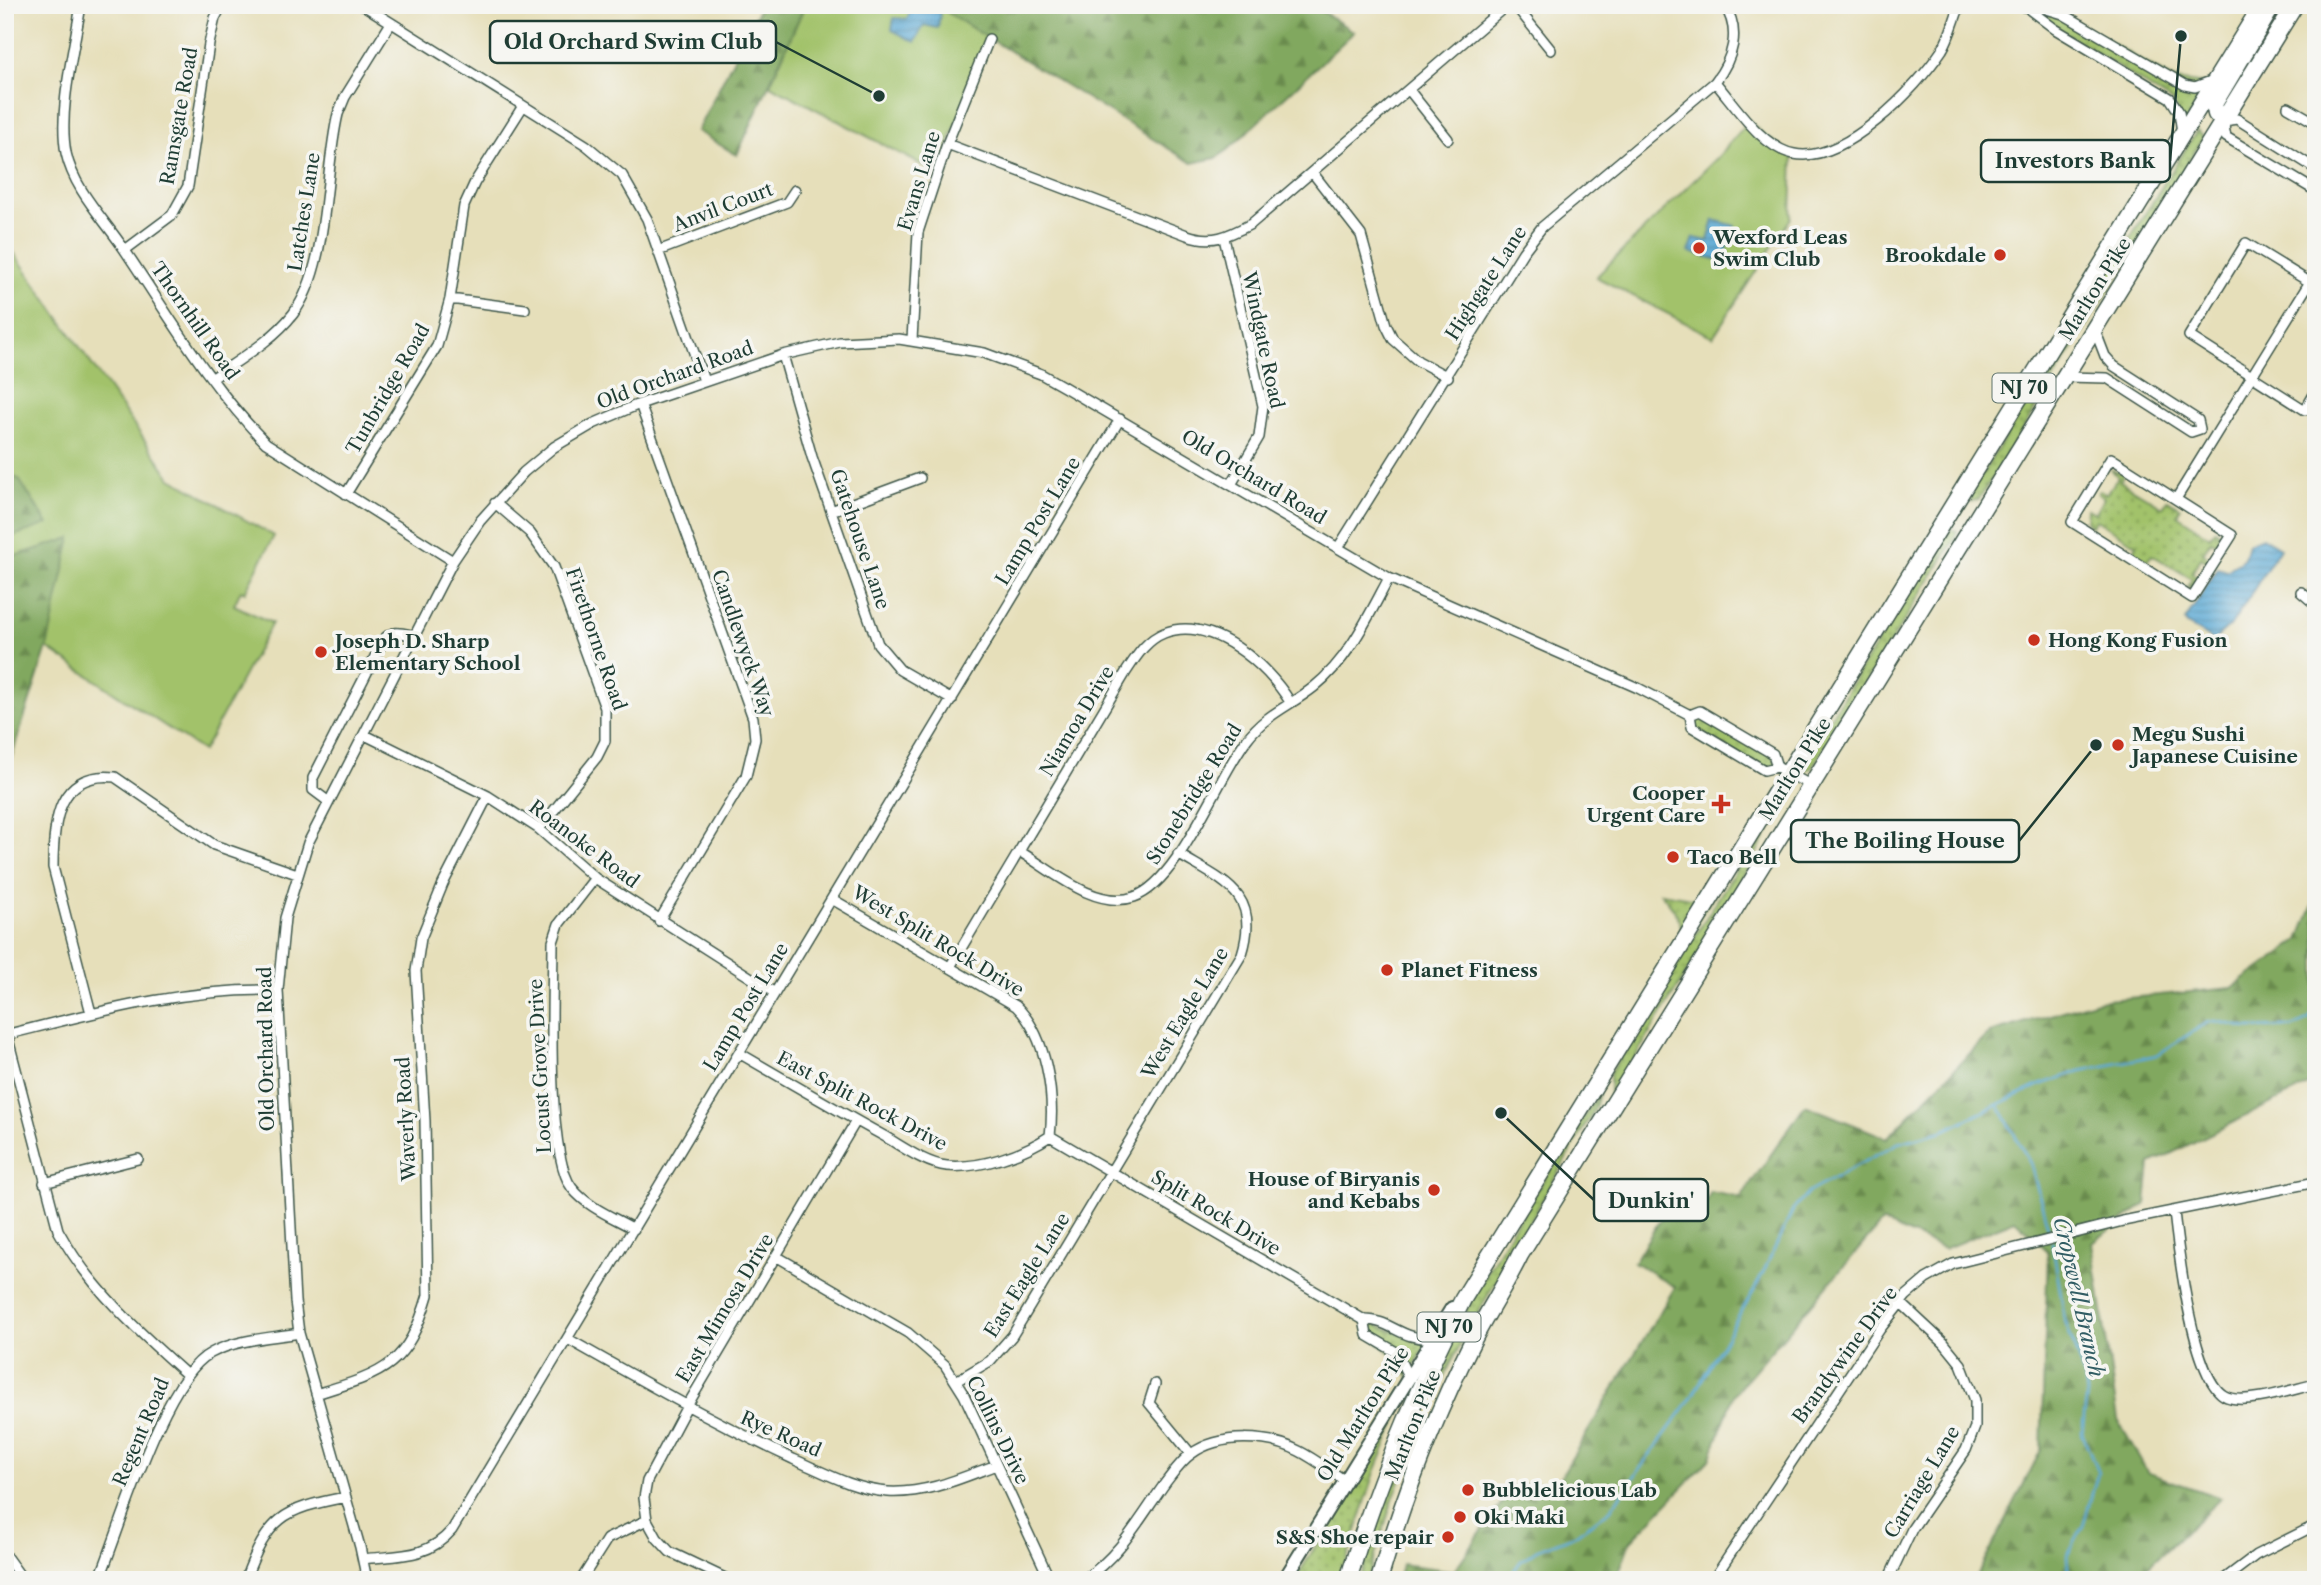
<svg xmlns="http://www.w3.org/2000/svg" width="2321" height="1585" font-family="'Libre Caslon Text',serif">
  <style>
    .grass { fill: url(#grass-dots); stroke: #60804f; stroke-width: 2 }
    .forest { fill: url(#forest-firs); stroke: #507249; stroke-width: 2 }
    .green { fill: #a2c26a; stroke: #60804f; stroke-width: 2 }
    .water { fill: url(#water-rules); stroke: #3d7384; stroke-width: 2 }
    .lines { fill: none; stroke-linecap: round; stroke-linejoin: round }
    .stream { stroke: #5ba9d4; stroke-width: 2.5 }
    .street-casing { stroke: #3d5548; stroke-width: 12 }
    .secondary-casing { stroke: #3d5548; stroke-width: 16 }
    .highway-casing { stroke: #3d5548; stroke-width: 19 }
    .street { stroke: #fff; stroke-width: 9 }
    .secondary { stroke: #fff; stroke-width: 12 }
    .highway { stroke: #fff; stroke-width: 16 }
    .poi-dot { fill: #c8321e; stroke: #f6f6f2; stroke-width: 2.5 }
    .labels { text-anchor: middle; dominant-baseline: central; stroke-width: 7; stroke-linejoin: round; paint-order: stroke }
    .shield { fill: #f6f6f2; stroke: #60746d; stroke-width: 2 }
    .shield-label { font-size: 18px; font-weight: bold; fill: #1f3d34 }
    .street-label { font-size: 19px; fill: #1f3d34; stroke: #f6f6f2 }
    .poi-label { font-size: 19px; font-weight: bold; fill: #1f3d34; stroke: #f6f6f2; text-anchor: start }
    .water-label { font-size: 21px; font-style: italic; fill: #315d64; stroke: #f6f6f2 }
    .leader { fill: none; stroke: #1f3d34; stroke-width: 2.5 }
    .callout-dot { fill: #1f3d34; stroke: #f6f6f2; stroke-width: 2.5 }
    .callout { fill: #f6f6f2; stroke: #1f3d34; stroke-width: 2.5 }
    .callout-label { font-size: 21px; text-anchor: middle; font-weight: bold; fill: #1f3d34 }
  </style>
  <defs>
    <pattern id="grass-dots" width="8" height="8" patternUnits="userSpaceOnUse" patternTransform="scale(1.75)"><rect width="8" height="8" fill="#a2c26a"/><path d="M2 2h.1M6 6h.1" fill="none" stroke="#839f58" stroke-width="1.8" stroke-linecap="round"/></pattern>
    <pattern id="forest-firs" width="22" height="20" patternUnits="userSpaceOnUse" patternTransform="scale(1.75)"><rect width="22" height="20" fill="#81a85e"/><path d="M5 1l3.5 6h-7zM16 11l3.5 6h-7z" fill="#698a4e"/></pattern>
    <pattern id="water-rules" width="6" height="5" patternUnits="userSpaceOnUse" patternTransform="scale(1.75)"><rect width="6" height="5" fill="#5ba9d4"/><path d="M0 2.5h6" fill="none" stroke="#4b8bad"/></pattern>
  </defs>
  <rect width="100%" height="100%" fill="#f6f6f2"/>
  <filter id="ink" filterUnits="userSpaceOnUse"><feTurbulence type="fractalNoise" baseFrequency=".0143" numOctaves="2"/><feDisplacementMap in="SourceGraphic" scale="14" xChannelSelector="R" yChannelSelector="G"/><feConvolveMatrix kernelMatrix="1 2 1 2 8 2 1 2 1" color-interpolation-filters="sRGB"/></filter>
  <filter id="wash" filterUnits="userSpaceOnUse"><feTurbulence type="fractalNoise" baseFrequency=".00686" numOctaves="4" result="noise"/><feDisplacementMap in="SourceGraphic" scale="28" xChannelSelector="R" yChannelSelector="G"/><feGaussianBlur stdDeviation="1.57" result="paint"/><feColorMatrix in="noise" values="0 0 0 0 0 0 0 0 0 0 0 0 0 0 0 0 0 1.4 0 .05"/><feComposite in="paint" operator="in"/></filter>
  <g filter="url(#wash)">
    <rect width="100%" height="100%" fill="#e6dfba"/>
    <path class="grass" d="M2030 10 2063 14 2174 80 2206 84 2182 132 2175 104Z
      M2197 131 2203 136 2201 142 1979 499 1970 502 1969 495Z
      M2112 470 2124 473 2120 481 2163 507 2167 500 2180 508 2177 515 2210 537 2215 530 2220 534 2219 545 2211 541 2203 553 2210 558 2208 562 2201 558 2192 573 2198 578 2191 589 2188 587 2192 579 2152 555 2147 561 2133 552 2137 545 2096 520 2091 527 2086 522 2087 509 2095 513 2104 498 2098 493 2100 490 2107 494 2118 477Z
      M1951 529 1957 531 1955 539 1812 768 1800 772 1799 768 1945 534Z
      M1700 711 1773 754 1777 767 1764 770 1692 727 1690 715Z
      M1783 794 1788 798 1710 934 1620 1082 1610 1092V1073Z
      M1661 893 1697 899 1714 894 1683 944C1683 921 1676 910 1661 893Z
      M1599 1093 1595 1108 1464 1337 1429 1407 1394 1496 1367 1580H1359C1393 1470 1435 1360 1494 1260 1527 1204 1564 1149 1599 1093Z
      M1364 1320 1406 1336 1431 1338 1408 1376C1400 1350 1370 1347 1364 1320Z
      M1412 1382 1375 1472 1340 1580H1295L1353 1484V1474Z"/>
    <path class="forest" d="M761 5H805L737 155 697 131Z
      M935 5H1312L1354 32 1228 150 1216 158 1192 163Z
      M5 473 19 479 48 525 5 539Z
      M71 538 47 648 5 777V559Z
      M2316 897V1081L2150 1164 2146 1204 2092 1243 2118 1420 2148 1473 2221 1498 2149 1566 2106 1580H1975L2041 1450 2048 1251 2015 1220 1944 1249 1882 1222 1734 1394 1710 1459 1630 1542 1616 1580H1398L1402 1564 1454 1571 1514 1485 1558 1481 1675 1287 1634 1262 1668 1207 1695 1221 1711 1192 1741 1198 1805 1105 1887 1138 1990 1033 2097 1001 2232 988 2299 940Z"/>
    <path class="green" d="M805 5H935L989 39 937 173 770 85Z
      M1749 121 1765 136 1793 154 1791 218 1713 337 1596 277 1718 157Z
      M5 240 171 478 274 536 245 592 241 590 234 605 272 623 203 751 47 648 71 538 5 559V539L48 524 19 479 5 473Z"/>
    <path class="water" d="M913 5H924L940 13 938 28 924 25 915 42 892 30 894 18 907 19Z
      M1714 220 1735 226 1723 261 1689 252 1694 238 1708 241Z
      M2262 537 2280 548 2232 624 2214 640 2187 625 2185 621 2218 568 2227 571 2244 558 2248 543Z"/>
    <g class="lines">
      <path class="stream" d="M5 1015 6 1019
        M1999 1106 2031 1165 2050 1235
        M2052 1242 2065 1320 2085 1379 2087 1393 2082 1433 2098 1472 2083 1526 2067 1556 2069 1580
        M1507 1580 1521 1561 1536 1550 1575 1535 1610 1510 1690 1400 1758 1283 1793 1210 1809 1192 1898 1143 1943 1131 2037 1086 2080 1071 2157 1055 2206 1023 2215 1021 2247 1028 2293 1027 2309 1019 2316 1010"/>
    </g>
  </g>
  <g filter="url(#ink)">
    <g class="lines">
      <defs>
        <path id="street" d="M81 5C74 50 58 110 66 153 74 190 104 219 124 249 168 314 210 387 266 443L453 561
          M363 5 586 145 622 175 647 219 704 381
          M1515 5 1551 50
          M2024 7V5
          M1715 82C1735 105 1762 148 1794 154 1844 164 1916 89 1942 50 1950 37 1954 20 1960 5
          M1409 90 1448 139
          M2288 107 2316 123
          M2182 132 2179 112 2170 98 2055 29 2030 10 2043 8 2063 14 2185 85 2195 87 2214 80
          M947 144 1187 235C1213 244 1228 236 1251 224L1507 5
          M2316 169 2237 119 2223 121 2226 137 2316 191
          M1312 172 1361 235 1386 325 1393 339 1418 361 1448 377
          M1224 238 1263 406 1259 437 1232 483
          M125 250 172 215 188 186 209 44 215 18 222 5
          M658 251 787 202 795 190
          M2316 286 2246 243 2189 336 2305 410 2316 391
          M450 299 525 309
          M912 340 918 232 947 144 989 39
          M783 355 812 457 878 644 900 670 952 700
          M2066 377 2107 378 2191 432 2200 429 2198 420 2114 366 2105 356 2095 330
          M213 378C240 359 273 340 293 314 329 267 324 172 338 114L345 97 391 23
          M640 404 753 718 755 739 746 776 659 921
          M2111 458 2232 535 2192 598 2072 522Z
          M346 494 437 346 450 299 464 206 475 182 523 106
          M2176 499 2316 272
          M495 503 530 533 554 567 605 708V741L597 757 539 829
          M831 511 920 478
          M1338 548 1523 252 1542 227 1715 82C1732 60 1742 31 1724 5
          M2301 592 2316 605
          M1690 715 1692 727 1764 770 1777 767 1810 785
          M1690 715 1700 711 1773 754 1777 767
          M365 735 488 796 539 829 595 878 775 993
          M329 802 313 790V778L384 639C393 629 402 633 415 636
          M1019 851C1051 870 1095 910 1134 897 1179 882 1217 778 1247 739 1266 714 1290 706 1314 687 1349 659 1368 617 1389 578
          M595 878 559 924 553 942C553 991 545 1153 572 1188 587 1207 613 1217 634 1229
          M832 899 1016 1006C1047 1036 1055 1095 1050 1136
          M950 967 1126 672C1136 657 1146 640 1164 633 1211 615 1268 665 1290 702
          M91 1013 53 867C53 823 57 771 115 777L214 845 297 874
          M5 1035C98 1012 182 988 278 990
          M7 1035 58 1230C89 1287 138 1331 186 1374
          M739 1053C787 1081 835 1109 884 1136 903 1147 926 1164 947 1166 980 1169 1023 1154 1050 1136
          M1050 1136 1364 1320C1390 1319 1402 1341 1431 1338
          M44 1183 138 1159
          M2174 1212C2178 1248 2193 1385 2227 1397 2248 1405 2293 1389 2316 1384
          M776 1256 908 1333 945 1365 964 1395 1050 1580
          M1364 1320 1367 1335 1396 1352 1408 1376
          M568 1339C642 1381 716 1423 793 1459 823 1472 855 1490 888 1492 927 1494 961 1478 996 1465
          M956 1381 990 1361 1012 1336 1242 954C1261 893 1224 882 1178 854
          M1155 1384 1149 1403 1191 1454
          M316 1394C383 1373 407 1368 428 1295L425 1121 416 971 421 938 443 884 488 796
          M5 1555 23 1580
          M363 1559C399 1555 427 1559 452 1530L1120 419
          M99 1580C121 1527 164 1377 211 1353 237 1339 271 1338 299 1333
          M245 1580C268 1518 282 1509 346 1497
          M367 1580 360 1547 299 1333 295 1301 278 990 285 918 308 843 453 561 480 521 524 472 554 447 593 424 637 405 783 355 840 342 899 339 984 353 1041 374 1064 387 1389 578 1638 688 1690 715
          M581 1580 607 1539 647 1520
          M729 1580 670 1552 657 1538 647 1520 644 1498 647 1481 687 1406 856 1121
          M1083 1580C1121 1555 1140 1518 1166 1482 1173 1473 1181 1461 1191 1454 1220 1433 1268 1435 1299 1451 1315 1459 1330 1471 1344 1480
          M1713 1580 1880 1329 1906 1296 1926 1279 1953 1264 2123 1221 2316 1182
          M1888 1580 1912 1529 1966 1450 1975 1427V1400L1961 1364 1944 1343 1901 1303
          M2223 1580 2256 1555 2316 1525"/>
        <path id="secondary" d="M1284 1580 1452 1308"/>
        <path id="highway" d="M2223 121 2216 114 2214 104 2273 5
          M1348 1580C1377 1483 1417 1389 1463 1299L2262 5
          M1379 1580C1403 1499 1433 1420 1471 1344 1486 1314 1505 1286 1520 1255L2295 5"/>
      </defs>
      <use href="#street" class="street-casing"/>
      <use href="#secondary" class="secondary-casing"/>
      <use href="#highway" class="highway-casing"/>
      <use href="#street" class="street"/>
      <use href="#secondary" class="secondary"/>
      <use href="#highway" class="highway"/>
    </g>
  </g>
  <g class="poi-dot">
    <circle cx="1699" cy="248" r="7"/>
    <circle cx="2000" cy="255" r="7"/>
    <circle cx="2034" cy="640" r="7"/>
    <circle cx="321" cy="652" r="7"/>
    <circle cx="2118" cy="745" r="7"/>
    <path d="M1717.5 793.5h7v7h7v7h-7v7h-7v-7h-7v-7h7z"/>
    <circle cx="1673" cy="857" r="7"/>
    <circle cx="1387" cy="970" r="7"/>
    <circle cx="1434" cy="1190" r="7"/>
    <circle cx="1468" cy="1490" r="7"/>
    <circle cx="1460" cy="1517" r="7"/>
    <circle cx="1448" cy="1537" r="7"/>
  </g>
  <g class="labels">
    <g class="shield">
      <rect x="1992.5" y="373.5" width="63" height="29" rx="5"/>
      <rect x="1417.5" y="1312.5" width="63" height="29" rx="5"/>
    </g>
    <g class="shield-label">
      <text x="2024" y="388">NJ 70</text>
      <text x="1449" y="1327">NJ 70</text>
    </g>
    <g class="street-label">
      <text transform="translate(179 116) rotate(-80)">Ramsgate Road</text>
      <text transform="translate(919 181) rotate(-73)">Evans Lane</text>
      <text transform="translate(723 207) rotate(-21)">Anvil Court</text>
      <text transform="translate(304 212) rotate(-81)">Latches Lane</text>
      <text transform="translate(1486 283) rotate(-57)">Highgate Lane</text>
      <text transform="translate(2095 289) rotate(-58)">Marlton Pike</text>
      <text transform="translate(195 321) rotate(55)">Thornhill Road</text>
      <text transform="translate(1263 340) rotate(78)">Windgate Road</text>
      <text transform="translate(675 375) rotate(-20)">Old Orchard Road</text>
      <text transform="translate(388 389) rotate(-60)">Tunbridge Road</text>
      <text transform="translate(1254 477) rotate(31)">Old Orchard Road</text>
      <text transform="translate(1038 521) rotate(-59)">Lamp Post Lane</text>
      <text transform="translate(860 539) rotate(71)">Gatehouse Lane</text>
      <text transform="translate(596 639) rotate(71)">Firethorne Road</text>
      <text transform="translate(743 643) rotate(71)">Candlewyck Way</text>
      <text transform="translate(1077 721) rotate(-59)">Niamoa Drive</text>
      <text transform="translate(1795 769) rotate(-58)">Marlton Pike</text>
      <text transform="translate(1194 794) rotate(-58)">Stonebridge Road</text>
      <text transform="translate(584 844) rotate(37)">Roanoke Road</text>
      <text transform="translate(938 941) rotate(31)">West Split Rock Drive</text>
      <text transform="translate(746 1007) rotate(-59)">Lamp Post Lane</text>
      <text transform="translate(1185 1013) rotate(-59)">West Eagle Lane</text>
      <text transform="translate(266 1049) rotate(-91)">Old Orchard Road</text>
      <text transform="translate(540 1066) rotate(-93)">Locust Grove Drive</text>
      <text transform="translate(862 1101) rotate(28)">East Split Rock Drive</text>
      <text transform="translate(406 1119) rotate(-93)">Waverly Road</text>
      <text transform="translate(1216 1213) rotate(31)">Split Rock Drive</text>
      <text transform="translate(1027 1275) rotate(-58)">East Eagle Lane</text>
      <text transform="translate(725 1308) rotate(-59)">East Mimosa Drive</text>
      <text transform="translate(1845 1355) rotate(-54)">Brandywine Drive</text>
      <text transform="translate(1363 1414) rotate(-58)">Old Marlton Pike</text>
      <text transform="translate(1413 1425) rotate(-68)">Marlton Pike</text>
      <text transform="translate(998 1430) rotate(64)">Collins Drive</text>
      <text transform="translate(141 1432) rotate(-67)">Regent Road</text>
      <text transform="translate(781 1434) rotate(24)">Rye Road</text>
      <text transform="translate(1922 1482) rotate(-59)">Carriage Lane</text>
    </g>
    <g class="poi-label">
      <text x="1713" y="237">Wexford Leas<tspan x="1713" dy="22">Swim Club</tspan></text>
      <text x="1986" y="255" text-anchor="end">Brookdale</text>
      <text x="2048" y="640">Hong Kong Fusion</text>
      <text x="335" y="641">Joseph D. Sharp<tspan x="335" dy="22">Elementary School</tspan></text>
      <text x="2132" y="734">Megu Sushi<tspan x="2132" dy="22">Japanese Cuisine</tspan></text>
      <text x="1705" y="793" text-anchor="end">Cooper<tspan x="1705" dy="22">Urgent Care</tspan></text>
      <text x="1687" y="857">Taco Bell</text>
      <text x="1401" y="970">Planet Fitness</text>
      <text x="1420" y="1179" text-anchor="end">House of Biryanis<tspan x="1420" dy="22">and Kebabs</tspan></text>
      <text x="1482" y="1490">Bubblelicious Lab</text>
      <text x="1474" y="1517">Oki Maki</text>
      <text x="1434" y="1537" text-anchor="end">S&amp;S Shoe repair</text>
    </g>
    <g class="water-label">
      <text transform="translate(2079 1297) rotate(77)">Cropwell Branch</text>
    </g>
  </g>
  <path class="leader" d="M879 96L776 42M2181 36L2170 161M2096 745L2019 841M1501 1113L1594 1200"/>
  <g class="callout-dot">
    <circle cx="879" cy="96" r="7"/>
    <circle cx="2181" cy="36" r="7"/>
    <circle cx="2096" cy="745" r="7"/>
    <circle cx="1501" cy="1113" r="7"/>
  </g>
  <g class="callout">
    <rect x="490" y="21" width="286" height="42" rx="7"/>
    <rect x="1981" y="140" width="189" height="42" rx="7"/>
    <rect x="1791" y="820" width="228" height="42" rx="7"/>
    <rect x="1594" y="1179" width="114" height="42" rx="7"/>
  </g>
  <g class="callout-label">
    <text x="633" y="49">Old Orchard Swim Club</text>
    <text x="2075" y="168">Investors Bank</text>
    <text x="1905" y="848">The Boiling House</text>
    <text x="1651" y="1208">Dunkin'</text>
  </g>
  <rect width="2321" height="1585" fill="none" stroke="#f6f6f2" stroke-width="28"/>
</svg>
